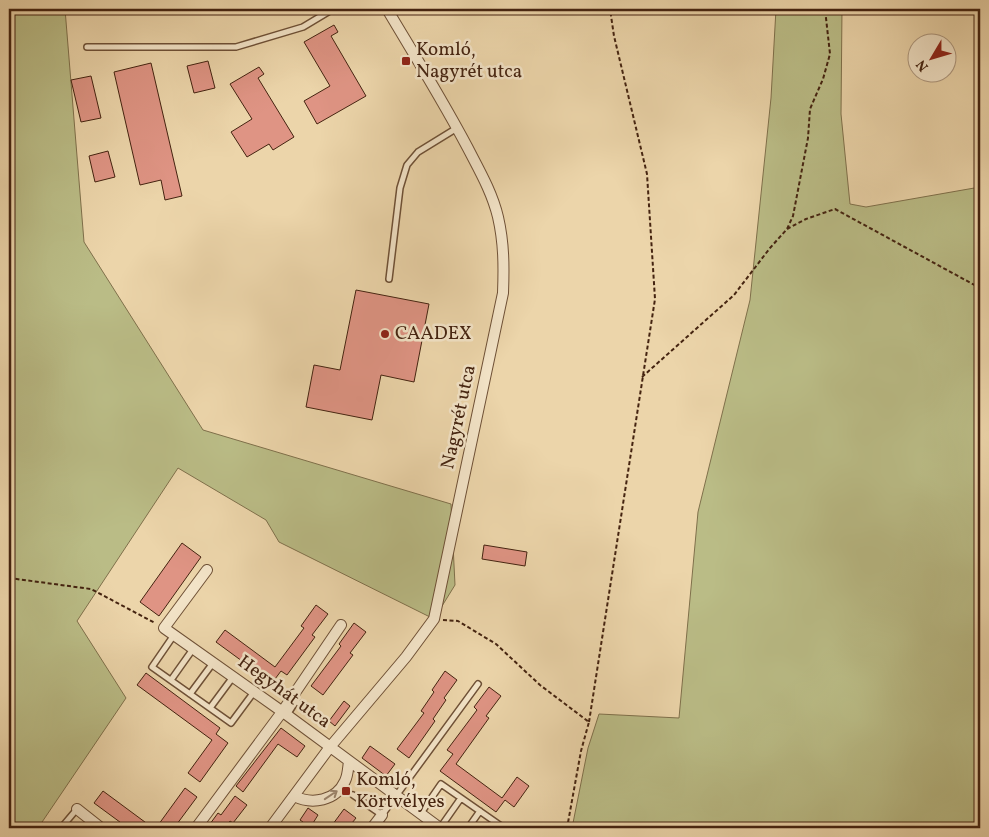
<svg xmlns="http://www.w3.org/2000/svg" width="989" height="837" font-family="Vollkorn,serif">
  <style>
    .green { fill: #babc86; stroke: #7f704b }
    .building { fill: #df9484; stroke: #442310 }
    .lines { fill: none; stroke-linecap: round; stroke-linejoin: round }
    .lane-casing { stroke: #6e5036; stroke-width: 8 }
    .street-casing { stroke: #6e5036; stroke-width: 12 }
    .path { stroke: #442310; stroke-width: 2; stroke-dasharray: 4 2.5; stroke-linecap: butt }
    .lane { stroke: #f3e4c8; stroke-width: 5 }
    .street { stroke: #f3e4c8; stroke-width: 10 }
    .oneway { stroke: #9c846c }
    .poi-dot { fill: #8f2418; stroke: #f3e4c8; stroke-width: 2 }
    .labels { text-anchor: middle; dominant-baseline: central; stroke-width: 5; stroke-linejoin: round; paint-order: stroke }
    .poi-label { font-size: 19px; fill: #442310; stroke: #f3e4c8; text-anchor: start }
    .street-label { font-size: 19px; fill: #442310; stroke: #f3e4c8 }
  </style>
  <rect width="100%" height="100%" fill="#ecd5aa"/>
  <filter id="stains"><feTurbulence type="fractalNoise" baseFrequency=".004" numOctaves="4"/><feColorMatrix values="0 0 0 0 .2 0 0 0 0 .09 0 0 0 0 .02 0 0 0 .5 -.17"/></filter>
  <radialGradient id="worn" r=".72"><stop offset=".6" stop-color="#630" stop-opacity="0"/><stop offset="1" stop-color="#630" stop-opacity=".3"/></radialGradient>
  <path class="green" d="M9 9H65L84 242 203 430 451 504 455 585 434 619 279 542 266 520 178 468 77 621 126 698 38 828H9Z
    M776 9H842L841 114 850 204 866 207 980 187V828H572L588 748 599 714 679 718 698 512 750 300 771 98Z"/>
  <path class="building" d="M334 25 338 32 331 36 366 96 317 124 304 101 330 86 304 42Z
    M208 61 215 88 194 93 187 66Z
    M151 63 182 196 165 200 161 180 140 185 114 72Z
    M259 67 264 74 258 78 294 137 273 150 269 144 247 157 231 132 252 119 230 84Z
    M91 76 101 118 81 122 71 80Z
    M108 151 115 177 95 182 89 156Z
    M356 290 429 304 414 382 381 375 372 420 306 407 314 365 340 370Z
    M182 543 201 557 159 616 140 602Z
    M484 545 527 552 525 566 482 559Z
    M316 605 328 614 312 635 315 637 287 675 281 671 272 683 216 642 225 630 275 667 304 628 301 626Z
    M354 623 366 632 350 653 353 655 323 695 311 686 341 646 339 644Z
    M445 671 457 680 444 698 446 700 433 719 435 721 409 758 397 749 424 713 421 711 434 692 432 690Z
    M146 673 220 728 216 734 228 743 200 782 188 773 212 740 137 685Z
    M489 687 501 696 486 716 489 718 456 764 502 798 517 777 529 786 514 807 505 800 496 812 440 771 453 754 447 750 477 710 474 707Z
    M344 701 350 706 335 726 329 721Z
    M281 728 305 746 297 757 278 744 243 792 236 786Z
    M370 746 395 764 386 776 362 758Z
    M185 788 197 797 174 828H156Z
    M103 791 153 828H128L94 803Z
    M235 796 247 805 233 823 230 821 225 828H207L218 813 221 815Z
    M308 808 318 815 310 828H299L303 822 300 820Z
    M344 809 356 818 348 828H330Z"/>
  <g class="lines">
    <defs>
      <path id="lane" d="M87 47H236L303 27 333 9
        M389 279 400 188 407 165 418 152 457 128
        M174 635 152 667 231 723 254 692
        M171 680 193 649
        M190 694 213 663
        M210 708 233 677
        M287 715 296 701 324 721
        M353 795 382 815 478 684
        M421 813 441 784 504 828
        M61 828 77 809
        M440 828 461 798
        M468 828 480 811"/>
      <path id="street" d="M207 570 164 628 287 715 440 828
        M294 796C312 805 336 801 345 781 348 775 348 768 349 761
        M77 809 101 828
        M196 828 282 712 341 625
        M270 828 330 747 406 657 434 619 503 293C504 267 504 243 498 217 493 196 483 177 473 158 447 107 416 58 387 9
        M372 828 382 815"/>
    </defs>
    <use href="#lane" class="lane-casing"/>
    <use href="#street" class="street-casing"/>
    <path class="path" d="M787 229 806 219 835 209 980 288
      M642 377 734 295 770 248 787 229 793 216 808 138 810 109 823 79 830 54 825 9
      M9 578 91 589 155 623
      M443 620 458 621 496 644 540 685 589 722 581 751 567 828
      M589 722 655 299 647 174 614 36 610 9"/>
    <use href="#lane" class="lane"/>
    <use href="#street" class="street"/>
  </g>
  <defs><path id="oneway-shaft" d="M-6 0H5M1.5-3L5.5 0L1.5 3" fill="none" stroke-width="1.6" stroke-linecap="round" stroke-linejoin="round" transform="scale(1.25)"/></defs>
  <use class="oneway" href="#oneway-shaft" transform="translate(331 795) rotate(-34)"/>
  <g class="poi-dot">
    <rect x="401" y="56" width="10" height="10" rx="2.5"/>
    <circle cx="385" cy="334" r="5"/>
    <rect x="341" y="786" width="10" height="10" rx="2.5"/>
  </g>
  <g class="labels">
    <g class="poi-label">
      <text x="416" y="50">Komló,<tspan x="416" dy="22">Nagyrét utca</tspan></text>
      <text x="395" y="334">CAADEX</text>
      <text x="356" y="780">Komló,<tspan x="356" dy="22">Körtvélyes</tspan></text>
    </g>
    <g class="street-label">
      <text transform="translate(459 417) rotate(-78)">Nagyrét utca</text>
      <text transform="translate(284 692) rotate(36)">Hegyhát utca</text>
    </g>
  </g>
  <rect width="989" height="837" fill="none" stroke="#ecd5aa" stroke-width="30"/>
  <rect x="10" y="10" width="969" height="817" fill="none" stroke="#442310" stroke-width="2.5"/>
  <rect x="15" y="15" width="959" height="807" fill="none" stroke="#442310"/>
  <g transform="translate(932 58) rotate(232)"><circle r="24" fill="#f3e4c8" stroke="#ad977e"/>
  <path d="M0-4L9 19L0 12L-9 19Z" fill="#8f2418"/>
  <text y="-8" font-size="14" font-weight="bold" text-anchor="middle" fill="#442310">N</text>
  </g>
  <rect width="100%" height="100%" filter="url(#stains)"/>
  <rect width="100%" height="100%" fill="url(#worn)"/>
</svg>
